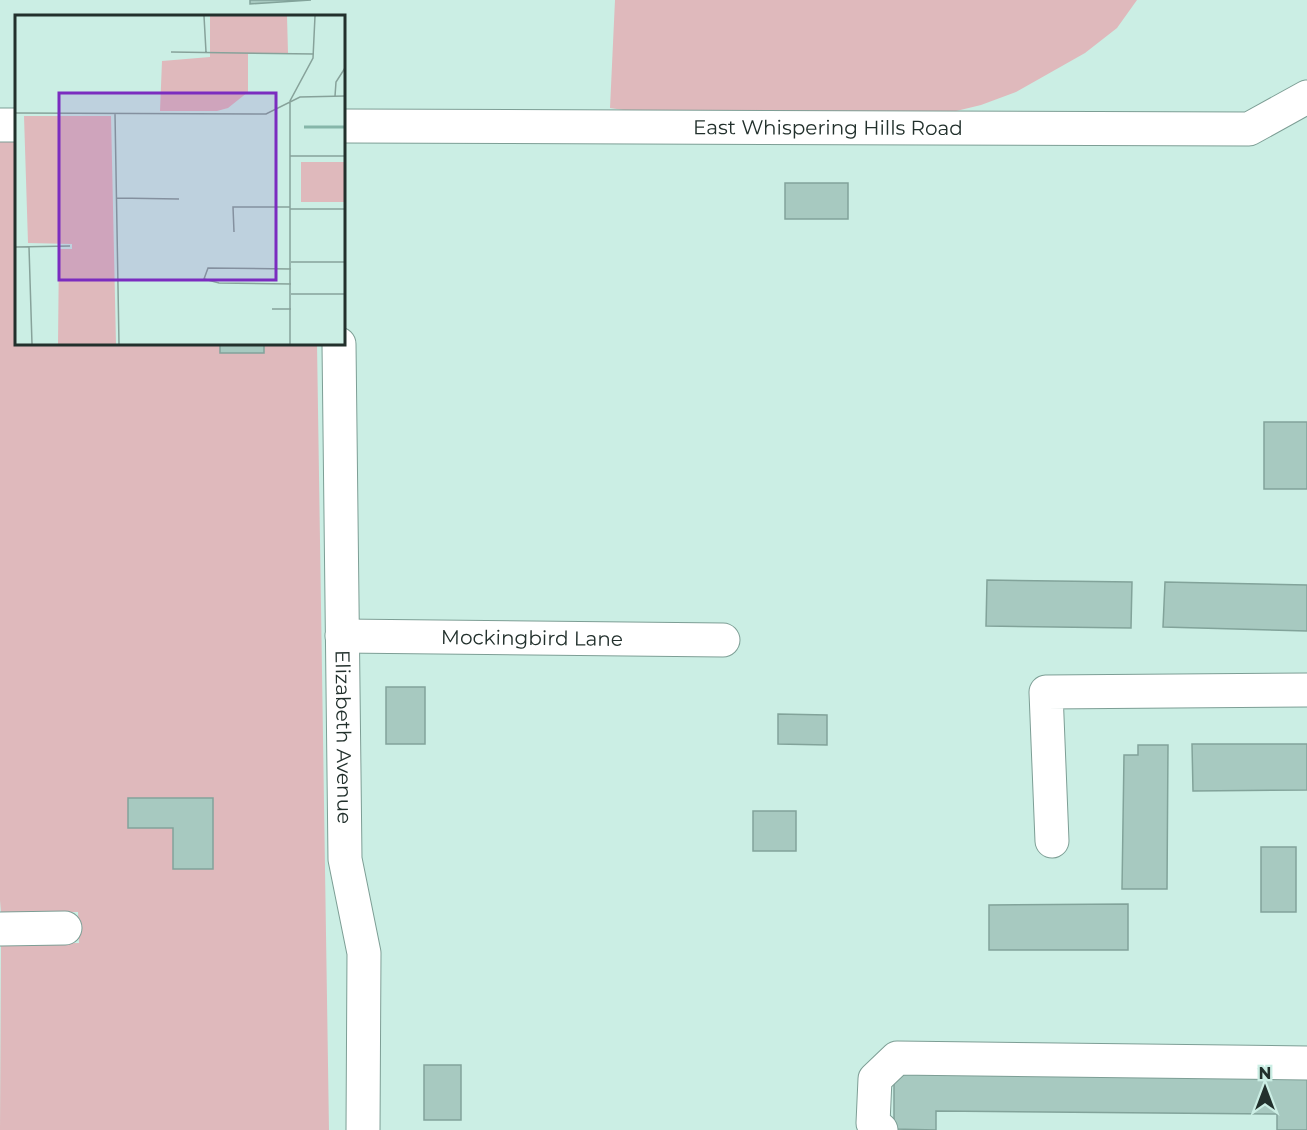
<svg xmlns="http://www.w3.org/2000/svg" width="1307" height="1130" font-family="Montserrat,sans-serif">
  <style>
    .green { fill: #dfb9bc }
    .building { fill: #a7c9c0; stroke: #82a39a; stroke-width: 1.5 }
    .lines { fill: none; stroke-linecap: round; stroke-linejoin: round }
    .minor-casing { stroke: #7d9e95; stroke-width: 35 }
    .minor { stroke: #fff; stroke-width: 33 }
    .labels { text-anchor: middle; dominant-baseline: central; stroke-width: 4.5; stroke-linejoin: round; paint-order: stroke }
    .street-label { font-size: 20px; fill: #22302c; stroke: #cbeee4 }
    .inset-river { fill: none; stroke: #86b6a9; stroke-width: 3 }
    .inset-road { fill: none; stroke: #87a29a; stroke-width: 1.5 }
    .view { fill: #7b2cbf; fill-opacity: 0.15; stroke: #7b2cbf; stroke-width: 3 }
    .inset-edge { fill: none; stroke: #22302c; stroke-width: 3 }
  </style>
  <rect width="100%" height="100%" fill="#cbeee4"/>
  <path class="green" d="M615 0H1137L1117 28 1085 53 1016 92 981 105 952 112H637L610 108Z
    M0 141H16V344H317L329 1130H0L1 944 79 943 78 912 1 913 0 900Z"/>
  <path class="building" d="M250 0H311L250 4Z
    M785 183H848V219H785Z
    M220 344H264V353H220Z
    M1264 422H1307V489H1264Z
    M987 580 1132 582 1131 628 986 626Z
    M1165 582 1307 585V631L1163 627Z
    M386 687H425V744H386Z
    M778 714 827 715V745L778 744Z
    M1192 744H1307V790L1193 791Z
    M1138 745H1168L1167 889H1122L1124 755H1138Z
    M128 798H213V869H173V828H128Z
    M753 811H796V851H753Z
    M1261 847H1296V912H1261Z
    M1128 904V950H989V905Z
    M424 1065H461V1120H424Z
    M894 1074 1307 1078V1130H1277V1114L936 1111V1130L894 1129Z"/>
  <g class="lines">
    <defs>
      <g id="minor">
        <path d="M0 125H16"/>
        <path id="s1" d="M344 126 1249 129 1307 97"/>
        <path id="s2" d="M339 344 345 859 364 953 363 1130"/>
        <path id="s3" d="M342 636 723 640"/>
        <path d="M1052 841 1046 692 1307 690"/>
        <path d="M0 929 65 928"/>
        <path d="M881 1130 873 1123 875 1079 897 1058 1307 1063"/>
      </g>
    </defs>
    <use href="#minor" class="minor-casing"/>
    <use href="#minor" class="minor"/>
  </g>
  <g class="labels">
    <g class="street-label">
      <text stroke="none"><textPath href="#s1" startOffset="484">East Whispering Hills Road</textPath></text>
      <text stroke="none"><textPath href="#s3" startOffset="190">Mockingbird Lane</textPath></text>
      <text stroke="none"><textPath href="#s2" startOffset="393">Elizabeth Avenue</textPath></text>
    </g>
  </g>
  <g transform="translate(15 15)">
    <rect width="330" height="330" fill="#cbeee4"/>
    <path d="M195 1H272L273 38 233 39V77L213 93 202 96H145L147 46 195 42ZM9 101H96L101 329H43L44 234H57V229L13 228ZM286 147H330V187H286Z" fill="#dfb9bc"/>
    <path class="inset-river" d="M289 112H330"/>
    <path class="inset-road" d="M189 1 191 37M156 37 299 39M320 81 321 67 330 53M0 98 251 99 285 82 330 81M100 99 104 329M275 141H330M101 183 164 184M275 194H330M219 217 218 192H275M0 232 55 231M14 232 17 329M276 247H330M276 254 193 253 189 264 204 268 276 269M276 279H330M257 294H276M275 329V86L298 43 300 1"/>
    <path class="view" d="M44 78H261V265H44Z"/>
    <rect width="330" height="330" class="inset-edge"/>
  </g>
  <g transform="translate(1265 1088)" stroke="#cbeee4" stroke-width="4.5" paint-order="stroke">
  <path d="M0-4.5L10 22L0 15L-10 22Z" fill="#22302c"/>
  <text y="-9" font-size="16" font-weight="bold" text-anchor="middle" fill="#22302c">N</text>
  </g>
</svg>
